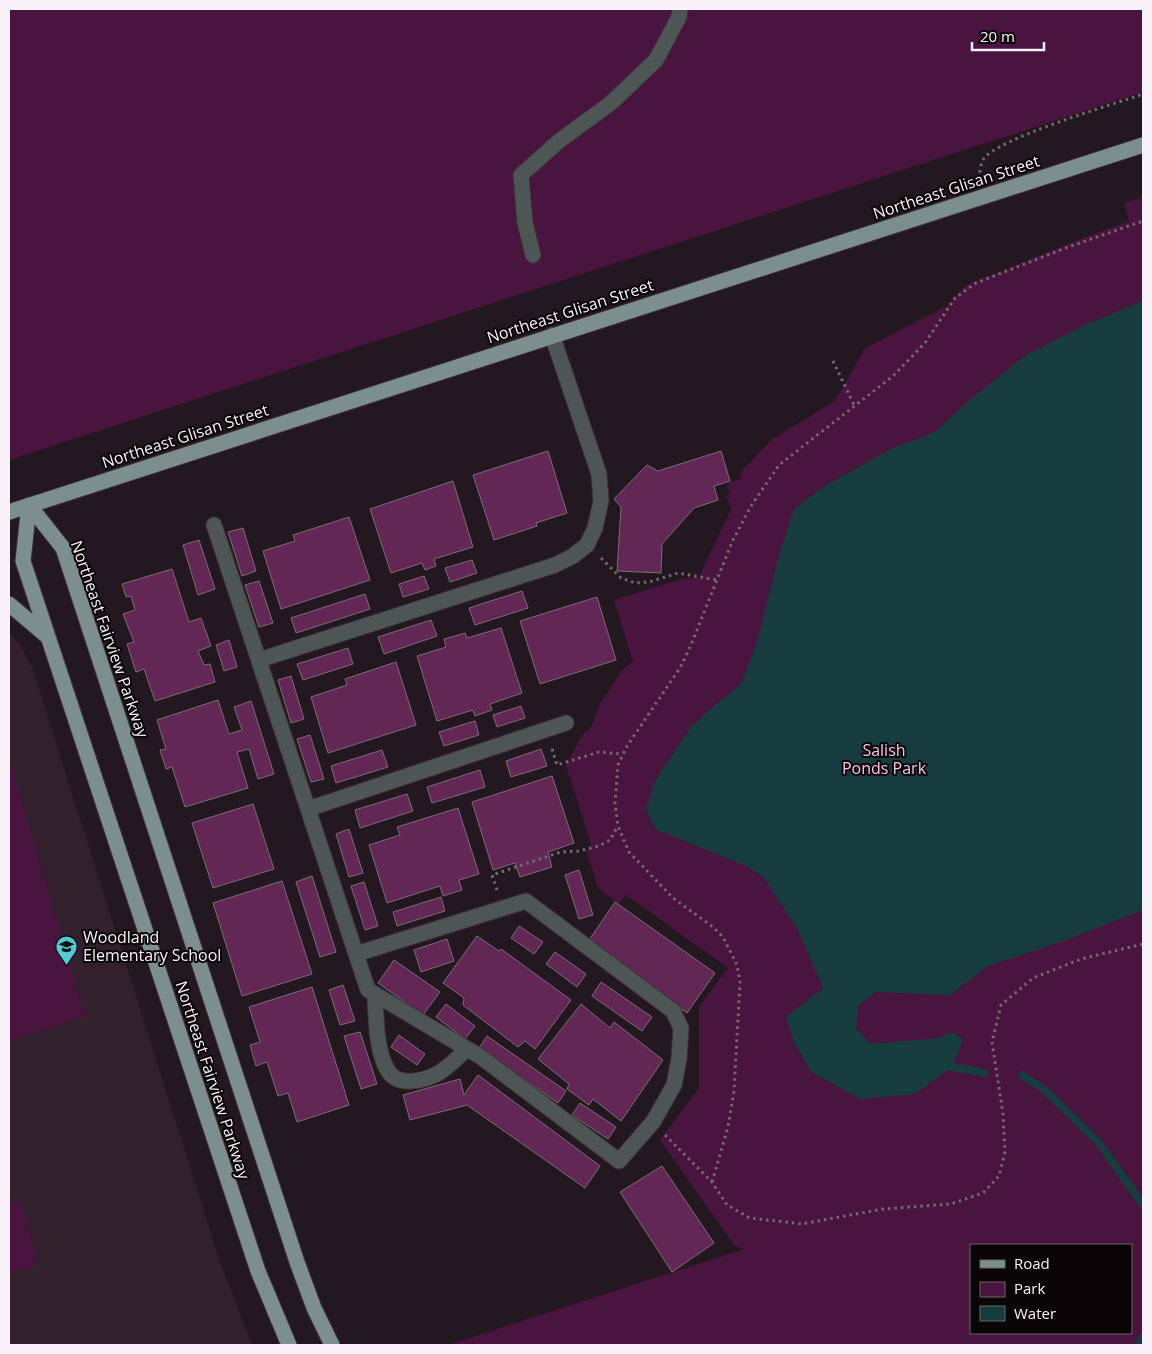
<svg xmlns="http://www.w3.org/2000/svg" width="1152" height="1354" font-family="'Open Sans',sans-serif">
  <style>
    .built { fill: #32212d }
    .green { fill: #49143e; fill-rule: evenodd }
    .water { fill: #163c3e }
    .lines { fill: none; stroke-linecap: round; stroke-linejoin: round }
    .stream { stroke: #163c3e; stroke-width: 8 }
    .building { fill: #632755; stroke: #7a6c75 }
    .minor-casing { stroke: #3e323a; stroke-width: 17 }
    .major-casing { stroke: #3e323a; stroke-width: 17 }
    .path { stroke: #746970; stroke-width: 3; stroke-dasharray: 2.5 4; stroke-linecap: butt }
    .minor { stroke: #4d5555; stroke-width: 15 }
    .major { stroke: #7d8e8f; stroke-width: 15 }
    .labels { text-anchor: middle; dominant-baseline: central; stroke-width: 4; stroke-linejoin: round; paint-order: stroke }
    .street-label { font-size: 16px; fill: #f9f1f7; stroke: #0a0608 }
    .park-label { font-size: 16px; fill: #fac2ea; stroke: #0a0608 }
    .poi-label { font-size: 16px; fill: #f9f1f7; stroke: #0a0608; text-anchor: start }
  </style>
  <rect width="100%" height="100%" fill="#241820"/>
  <path class="built" d="M9 633 20 645 32 667 220 1262 252 1345H9Z"/>
  <path class="green" d="M9 9H1143V92L9 460Z
    M1143 197V1345H448L744 1249 734 1245 660 1140 699 1088V1007L728 968 626 895 619 904 598 888 586 850 592 848 566 765 584 732H587L593 723 600 704 623 669 633 662 614 600 682 579 699 577 731 509 726 496 730 495 727 486 730 482 741 479 740 473 772 439 835 401 865 348 947 306 966 285 1078 240 1129 221 1124 203ZM971 1245H1131V1333H971Z
    M9 758 85 1017 9 1040Z
    M9 1190 13 1204 21 1202 38 1265 9 1273Z"/>
  <path class="water" d="M1143 301V910L1066 940 988 966 950 995 876 992 859 1005 856 1028 870 1044 938 1038 953 1032 963 1040 952 1067 915 1094 860 1099 811 1072 794 1043 786 1017 823 988 797 928 763 877 746 866 655 829 646 810 655 780 691 727 709 710 741 684 757 642 779 555 794 509 826 485 893 448 935 432 967 402 1026 355 1087 324Z"/>
  <g class="lines">
    <path class="stream" d="M952 1067 984 1073
      M1022 1075 1045 1090 1099 1143 1143 1205
      M1139 1345 1143 1337"/>
  </g>
  <path class="building" d="M548 451 567 513 536 523 537 526 494 540 473 475Z
    M721 451 730 481 714 486 718 500 694 508 662 544 661 573 617 571 621 507 614 499 647 465 658 471Z
    M453 481 473 547 434 559 436 566 425 570 422 563 391 573 370 509Z
    M349 517 370 580 281 609 263 551 295 541 293 535Z
    M243 528 256 571 242 576 228 532Z
    M199 540 215 589 198 595 183 545Z
    M472 560 477 573 450 582 445 568Z
    M172 569 189 622 201 618 211 646 198 651 204 665 210 664 215 682 155 701 144 669 136 672 127 644 134 642 123 614 135 610 131 596 126 597 122 584Z
    M424 576 429 589 403 597 399 584Z
    M259 581 273 623 259 627 245 585Z
    M522 591 528 608 475 625 469 608Z
    M365 594 370 609 296 633 291 618Z
    M597 597 616 660 540 684 520 621Z
    M431 620 437 636 384 654 378 637Z
    M501 628 522 693 490 704 492 710 475 716 473 710 437 721 417 656 446 647 444 639 465 633 467 638Z
    M229 640 237 667 224 671 216 645Z
    M348 648 353 664 303 680 297 664Z
    M396 662 416 725 328 753 311 697 347 685 345 679Z
    M291 676 304 719 291 723 278 680Z
    M218 700 229 734 242 730 234 707 251 701 274 774 258 779 249 749 237 752 248 788 185 807 172 767 166 769 160 750 166 749 157 720Z
    M521 706 525 718 497 727 493 715Z
    M475 721 479 735 444 746 439 732Z
    M310 735 324 779 311 782 297 739Z
    M541 749 547 766 511 777 506 761Z
    M382 750 388 767 336 783 331 766Z
    M480 770 485 787 432 803 427 787Z
    M552 776 574 843 548 852 552 867 520 877 515 863 493 870 472 802Z
    M407 794 413 811 360 828 355 810Z
    M253 804 274 869 213 888 192 823Z
    M458 808 479 874 459 880 462 890 443 896 440 886 387 903 369 845 400 835 397 827Z
    M349 829 363 873 349 877 336 834Z
    M579 870 593 915 579 919 565 875Z
    M312 876 336 952 320 957 296 882Z
    M282 881 312 974 242 996 213 903Z
    M364 882 378 926 365 930 351 886Z
    M441 897 445 911 397 926 393 912Z
    M615 902 715 973 687 1013 587 943Z
    M519 926 543 942 534 954 511 938Z
    M477 936 499 951 501 949 571 1000 535 1049 525 1041 518 1047 463 1005 464 998 443 983Z
    M447 939 454 961 421 972 414 950Z
    M555 952 586 974 577 987 546 964Z
    M394 960 440 992 423 1015 378 983Z
    M601 982 652 1017 642 1031 592 996Z
    M343 985 355 1021 340 1025 329 990Z
    M312 987 349 1105 297 1122 288 1093 278 1096 267 1062 256 1066 250 1045 260 1042 249 1007Z
    M446 1004 475 1026 465 1039 436 1017Z
    M581 1004 610 1028 614 1022 663 1060 621 1121 593 1099 589 1105 567 1089 569 1084 538 1059Z
    M360 1032 377 1084 361 1089 344 1036Z
    M399 1035 425 1054 417 1065 391 1047Z
    M487 1036 566 1091 558 1103 479 1048Z
    M478 1075 600 1166 585 1188 467 1105 410 1120 403 1095 460 1079 464 1095Z
    M580 1103 616 1127 608 1139 572 1115Z
    M662 1166 714 1243 672 1272 620 1192Z"/>
  <g class="lines">
    <defs>
      <path id="minor" d="M533 255 525 223 521 175 559 141 611 103 656 60 679 17 680 9
        M214 525 356 954 368 990 481 1057 619 1161 653 1122 674 1085 679 1059 681 1028 673 1011 526 901 356 954
        M259 660 555 565 573 556 587 545 595 528 601 501 599 474 552 335
        M308 809 566 723
        M375 995C376 1017 376 1052 388 1071 398 1087 423 1081 437 1074 448 1068 458 1057 467 1049"/>
      <path id="major" d="M29 505 63 548 297 1262 314 1308 332 1345
        M29 505 23 561 258 1271 289 1345
        M9 512 1143 145
        M9 604 48 637"/>
    </defs>
    <use href="#minor" class="minor-casing"/>
    <use href="#major" class="major-casing"/>
    <path class="path" d="M979 179C980 173 980 165 983 160 994 139 1115 104 1143 94
      M833 361 855 407
      M601 558 621 578 635 583 649 582 678 573 717 580
      M552 749 557 765 599 752 623 754
      M497 890 492 875 561 852 579 851 599 846 610 840 618 826
      M665 1135 712 1182 727 1205 750 1218 802 1224 883 1209 951 1204 983 1193 999 1176 1005 1152 1003 1114 992 1042 1001 1005 1033 978 1081 959 1143 944
      M712 1182 728 1127 734 1091 740 982 737 965 723 937 713 927 673 898 629 852 618 826 615 804 618 765 627 746 680 668 691 645 732 542 751 506 779 465 893 376 925 343 955 298 976 283 1071 246 1143 221"/>
    <use href="#minor" class="minor"/>
    <use href="#major" class="major"/>
  </g>
  <defs>
    <symbol id="school-pin" viewBox="-11 -11 22 30"><path d="M0 17L-7.5 6A9.5 9.5 0 1 1 7.5 6Z" fill="#51ccd4" stroke="#0a0608"/><path d="M0-5L7-2L0 1L-7-2ZM-4 1L0 2.5L4 1V4Q0 6-4 4Z" fill="#111"/></symbol>
  </defs>
  <g fill-rule="evenodd">
    <use href="#school-pin" x="54" y="934" width="25" height="34"/>
  </g>
  <g class="labels">
    <g class="street-label">
      <text transform="translate(956 187) rotate(-18)">Northeast Glisan Street</text>
      <text transform="translate(570 311) rotate(-18)">Northeast Glisan Street</text>
      <text transform="translate(185 436) rotate(-18)">Northeast Glisan Street</text>
      <text transform="translate(110 639) rotate(71)">Northeast Fairview Parkway</text>
      <text transform="translate(213 1080) rotate(72)">Northeast Fairview Parkway</text>
    </g>
    <g class="park-label">
      <text x="884" y="750">Salish<tspan x="884" dy="18">Ponds Park</tspan></text>
    </g>
    <g class="poi-label">
      <text x="83" y="937">Woodland<tspan x="83" dy="18">Elementary School</tspan></text>
    </g>
  </g>
  <rect width="1152" height="1354" fill="none" stroke="#f9f1f7" stroke-width="20"/>
  <rect x="970" y="1244" width="162" height="90" fill="#0a0608" stroke="#6a6468"/>
  <rect x="980" y="1260" width="25" height="8" fill="#7d8e8f" stroke="#6a6468"/>
  <text x="1014" y="1269" font-size="15" fill="#f9f1f7">Road</text>
  <rect x="980" y="1282" width="25" height="15" fill="#49143e" stroke="#6a6468"/>
  <text x="1014" y="1294" font-size="15" fill="#f9f1f7">Park</text>
  <rect x="980" y="1306" width="25" height="15" fill="#163c3e" stroke="#6a6468"/>
  <text x="1014" y="1319" font-size="15" fill="#f9f1f7">Water</text>
  <path d="M972 42v8h72v-8" fill="none" stroke="#f9f1f7" stroke-width="2.5"/>
  <text x="980" y="42" font-size="15" fill="#f9f1f7" stroke="#0a0608" stroke-width="4" paint-order="stroke">20 m</text>
</svg>
